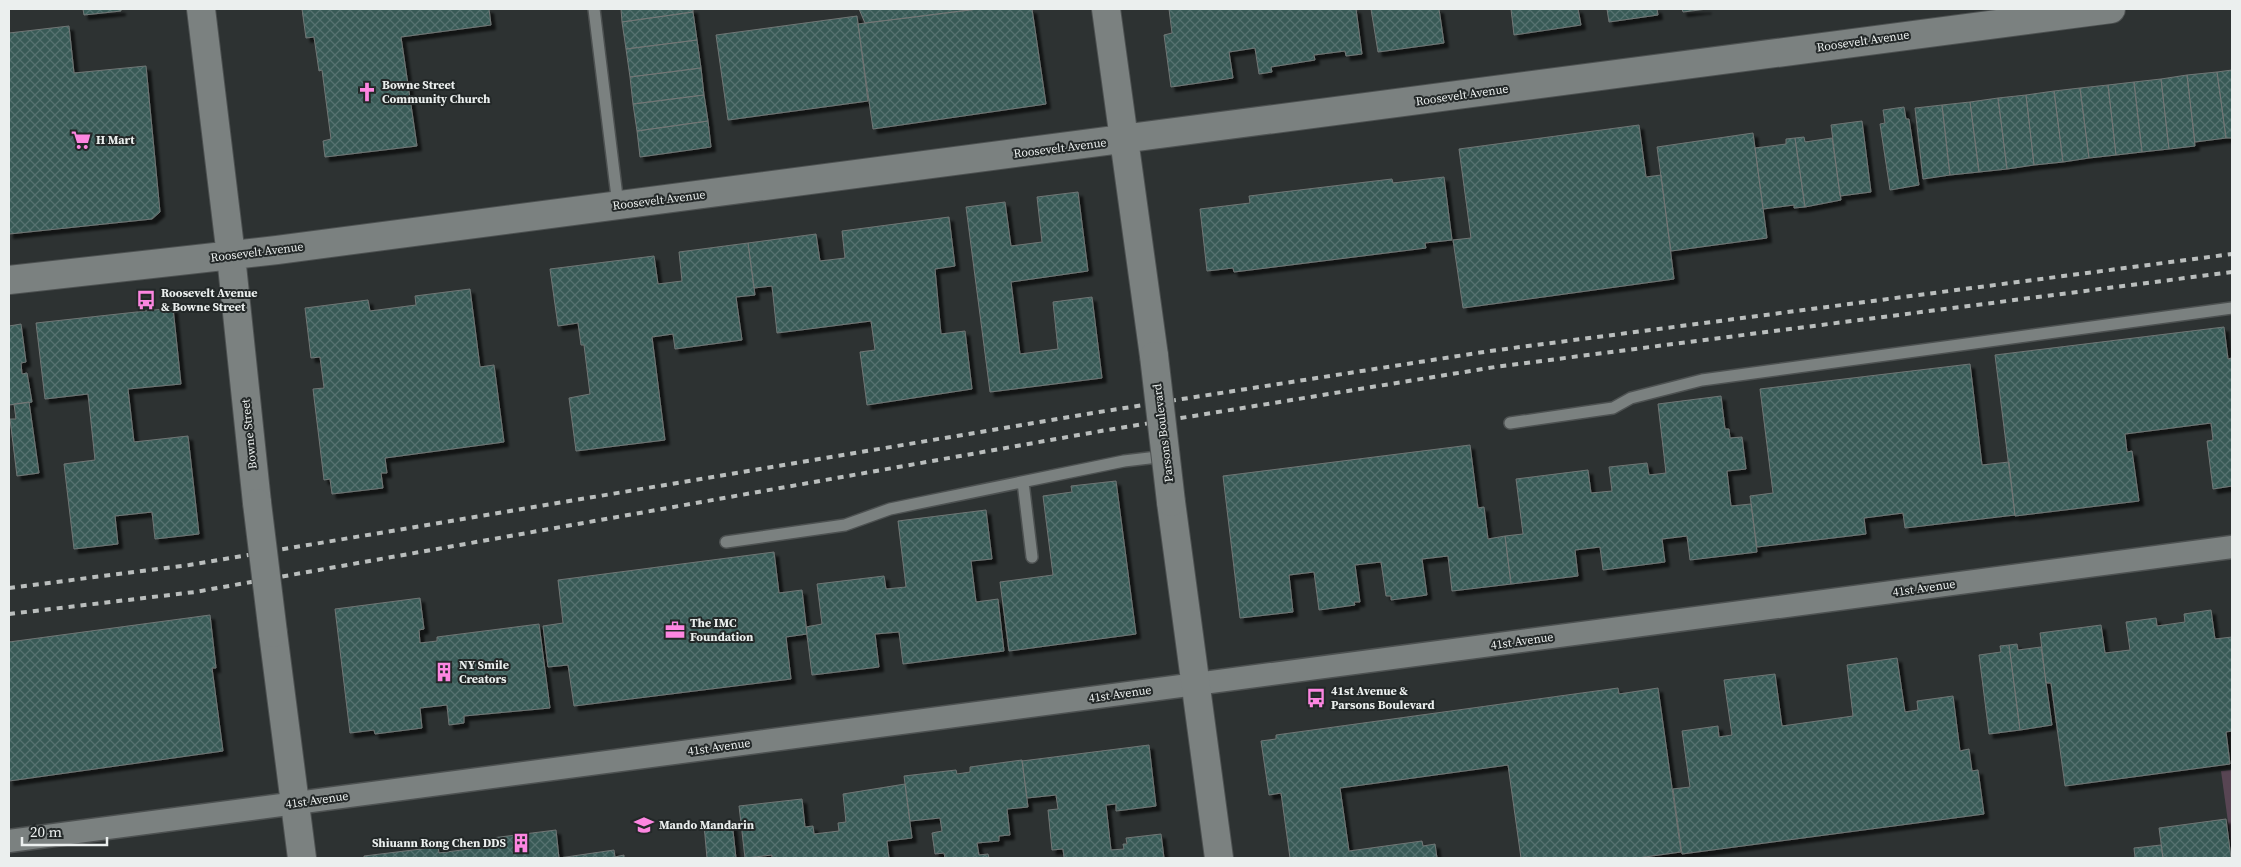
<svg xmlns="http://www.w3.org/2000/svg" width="2241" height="867" font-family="'Source Serif 4',serif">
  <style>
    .grass { fill: #584553 }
    .building { fill: url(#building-cross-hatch); stroke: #707675; filter: url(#shadow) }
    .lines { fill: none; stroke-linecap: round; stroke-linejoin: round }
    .service-casing { stroke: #4d5151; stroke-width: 14 }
    .minor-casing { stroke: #4d5151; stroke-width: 25 }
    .tertiary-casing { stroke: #4d5151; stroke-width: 30 }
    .service { stroke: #7b8180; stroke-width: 11 }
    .minor { stroke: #7b8180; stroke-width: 22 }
    .tertiary { stroke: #7b8180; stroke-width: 28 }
    .rail { stroke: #babebd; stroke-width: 4; stroke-dasharray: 6 6; stroke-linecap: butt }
    .tertiary-bridge-casing { stroke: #4d5151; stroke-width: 30; stroke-linecap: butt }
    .tertiary-bridge { stroke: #7b8180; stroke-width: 28 }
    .labels { text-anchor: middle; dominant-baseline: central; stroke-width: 4; stroke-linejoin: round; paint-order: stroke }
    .street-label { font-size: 12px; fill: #ebefee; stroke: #232828 }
    .poi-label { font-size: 12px; font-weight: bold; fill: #ebefee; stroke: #232828; text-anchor: start }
  </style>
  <defs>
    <pattern id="building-cross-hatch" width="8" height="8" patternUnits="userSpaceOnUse" patternTransform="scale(1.25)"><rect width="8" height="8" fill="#385a57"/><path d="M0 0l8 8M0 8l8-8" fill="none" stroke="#55726f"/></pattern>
    <filter id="shadow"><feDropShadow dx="4.5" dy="4.5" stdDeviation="1" flood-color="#0009"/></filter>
  </defs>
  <rect width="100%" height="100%" fill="#2d3232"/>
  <path class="grass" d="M2232 770V851L2221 771Z"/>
  <path class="building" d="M83 9H121V11L84 15Z
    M302 9H489L491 25 401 37 417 146 325 157 323 141 331 139 322 70 319 71 314 37 306 38Z
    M621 9H693V12L622 22Z
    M859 9H978L865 23Z
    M978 9H1032L1046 104 873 129 858 24Z
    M1169 9H1356L1362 54 1346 56 1345 51 1314 55 1315 60 1271 67 1272 72 1259 74 1255 48 1229 52 1233 78 1171 87 1164 35 1172 33Z
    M1371 9H1439L1444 43 1378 52Z
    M1511 9H1578L1581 25 1514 35Z
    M1607 9H1657L1658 15 1609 22Z
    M1682 9H1707L1683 12Z
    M693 12 697 40 626 49 622 22Z
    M857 16 868 101 728 120 716 35Z
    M69 26 74 73 146 66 160 212 152 219 9 234V33Z
    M697 40 701 68 630 77 626 49Z
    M701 68 704 95 633 104 630 77Z
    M2232 70V138H2226L2217 72Z
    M2217 72 2226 138 2195 142 2187 75Z
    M2187 75 2195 146 2169 149 2161 79Z
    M2161 79 2169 149 2142 152 2134 82Z
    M2134 82 2142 152 2116 155 2108 85Z
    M2108 85 2116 155 2089 158 2080 88Z
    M2080 88 2089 158 2063 162 2054 91Z
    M2054 91 2063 162 2034 165 2026 95Z
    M704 95 708 121 637 131 633 104Z
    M2026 95 2034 165 2007 169 1998 98Z
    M1998 98 2007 169 1979 172 1970 102Z
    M1970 102 1979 172 1950 175 1942 105Z
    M1942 105 1950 175 1923 179 1915 108Z
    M1904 107 1906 119H1909L1919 185 1890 190 1880 124 1885 123 1883 110Z
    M708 121 711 147 640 157 637 131Z
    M1862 121 1871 192 1840 196 1831 125Z
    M1639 125 1646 177 1661 175 1674 279 1463 308 1453 240 1471 238 1459 149Z
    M1753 133 1767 238 1671 251 1657 147Z
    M1804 137 1805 142 1832 138 1841 200 1805 207 1795 138Z
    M1795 138 1805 207 1794 208V205L1763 209 1755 148 1786 144V139Z
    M1444 177 1452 240 1425 243 1426 248 1234 272 1233 268 1207 271 1200 209 1250 203 1249 196 1392 179 1393 183Z
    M1078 192 1088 271 1011 282 1020 354 1058 349 1053 302 1092 297 1102 378 990 392 966 207 1005 202 1011 246 1042 242 1037 197Z
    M949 217 955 266 935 269 941 334 965 331 972 389 867 405 860 352 875 350 871 321 777 333 772 286 754 288 748 243 816 234 820 261 845 258 842 231Z
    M748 243 755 295 736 297 742 340 675 349 673 334 652 337 665 440 576 451 569 398 590 394 584 345H581L578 323 558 326 550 269 654 256 658 284 682 281 679 252Z
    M470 289 480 367 494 365 504 442 385 458 387 473H381L383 488 332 494 330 479 324 480 313 389 324 388 320 357 311 358 305 308 368 300 370 311 416 305 415 296Z
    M173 308 181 384 128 389 134 442 188 436 199 534 155 539 152 512 115 516 118 544 74 549 64 464 95 460 88 394 45 399 36 323Z
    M21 324 26 362 21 363 22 374 27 373 32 402 9 405V326Z
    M2224 327 2228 359 2232 358V486L2213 489 2207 441 2213 440 2211 423 2125 434 2127 452 2132 451 2139 501 2015 516 1995 355Z
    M1970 364 1982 465 2009 462 2015 515 1905 528 1903 513 1864 518 1866 534 1757 547 1750 496 1773 493 1760 389Z
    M1721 396 1725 429H1729L1730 438 1742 437 1746 469 1727 471 1731 506 1751 504 1757 552 1690 560 1687 536 1662 539 1665 562 1603 570 1600 547 1575 550 1578 576 1511 584 1505 536 1523 534 1516 479 1588 470 1591 493 1612 491 1609 467 1647 463 1649 475 1666 473 1658 404Z
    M29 402 39 473 17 476 10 419H16L14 404Z
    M1470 445 1478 508 1484 507 1488 539 1505 536 1511 584 1452 591 1448 556 1422 559 1427 595 1391 600V596H1386L1381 562 1355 565 1360 602H1354L1355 605 1319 610 1314 572 1289 575 1293 612 1240 618 1223 476Z
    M1116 481 1136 634 1009 651 1000 582 1053 575 1043 496 1072 492 1071 486Z
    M986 510 992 559 971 561 976 602 998 599 1004 651 903 664 899 632 875 634 879 667 812 675 806 627 822 624 817 584 884 576 886 589 906 587 898 521Z
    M774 552 779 593 802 590 807 634 786 637 791 679 574 706 568 665 548 667 543 626 563 623 558 580Z
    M420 598 424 629 419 630 420 643 437 641V637L539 624 550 708 464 716V723L449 725 447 705 420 708 422 728 375 734 374 730 350 733 335 609Z
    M2211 610 2215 639 2232 637V731L2226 732 2230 764 2065 786 2051 683H2046L2040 633 2101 625 2105 653 2130 650 2126 622 2156 618 2157 626 2185 622 2184 614Z
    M210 615 216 668H212L223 751 9 781V642Z
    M2017 644 2018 650 2041 647 2052 725 2020 730 2009 645Z
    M2009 645 2020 730 1989 734 1979 655 2001 652 2000 646Z
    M1897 658 1905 712 1918 710 1917 701 1953 696 1960 751 1969 749 1972 771 1978 770 1984 814 1682 854 1673 789 1690 787 1682 731 1718 726 1719 737 1732 735 1724 680 1775 674 1782 726 1853 716 1847 665Z
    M1618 688 1619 694 1658 688 1681 852 1637 858H1521L1508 765 1340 788 1349 851 1422 841 1423 846 1435 844 1437 858H1290L1281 793 1269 795 1261 741 1276 739V735Z
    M1149 745 1156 806 1116 811V804L1106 805 1111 850 1124 849 1123 844H1127L1126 838 1161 834 1164 858H1064L1063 849 1052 850 1048 810 1058 809 1056 795 1027 798 1022 761Z
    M1022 760 1028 807 1007 809 1010 835 999 836V841L977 843 979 855 988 854 989 858H945L944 853 935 854 932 833 942 831 940 818 910 821 904 776 956 770 957 774 970 772V767Z
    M905 784 912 838 887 841 889 858H772V855L745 858 739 806 802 799 805 827 813 826 814 834 839 831 838 823 846 822 843 794Z
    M2226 819 2231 858H2163L2159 828Z
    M732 822 736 858H707L704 825Z
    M556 830 559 858H364V856L438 847 439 853 485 847 484 839Z
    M2161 845 2163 858H2135L2134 848Z
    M614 850 615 857 624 855V858H559Z"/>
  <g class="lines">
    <defs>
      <path id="service" d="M594 9 618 205
        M1510 423 1613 408 1631 398 1702 380 2232 308
        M1023 482 1032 557
        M726 542 845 525 890 509 1124 461 1166 456"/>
      <path id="minor" d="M9 841 2232 547"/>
      <path id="tertiary" d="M201 9 231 256 257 503
        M1106 9 1154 356
        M9 280 277 250 2111 9
        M1171 502 1219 858
        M273 633 302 858"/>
    </defs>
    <use href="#service" class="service-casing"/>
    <use href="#minor" class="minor-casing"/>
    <use href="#tertiary" class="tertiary-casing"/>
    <use href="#service" class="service"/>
    <use href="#minor" class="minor"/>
    <use href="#tertiary" class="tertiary"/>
    <path class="rail" d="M9 588 189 565 1099 412 1490 351 2232 254
      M9 614 195 592 1101 431 1495 367 2232 272"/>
    <defs>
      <path id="tertiary-bridge" d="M1154 356 1171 502
        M257 503 273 633"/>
    </defs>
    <use href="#tertiary-bridge" class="tertiary-bridge-casing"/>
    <use href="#tertiary-bridge" class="tertiary-bridge"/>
  </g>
  <defs>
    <symbol id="church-bare" viewBox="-9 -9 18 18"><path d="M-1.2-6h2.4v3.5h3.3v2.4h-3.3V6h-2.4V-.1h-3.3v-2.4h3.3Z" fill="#fd86e1" stroke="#232828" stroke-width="2.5" paint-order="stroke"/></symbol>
    <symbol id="supermarket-bare" viewBox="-9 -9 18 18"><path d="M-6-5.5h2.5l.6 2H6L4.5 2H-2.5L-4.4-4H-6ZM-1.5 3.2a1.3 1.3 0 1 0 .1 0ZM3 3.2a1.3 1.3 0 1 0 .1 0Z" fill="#fd86e1" stroke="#232828" stroke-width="2.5" paint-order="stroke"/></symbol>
    <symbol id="bus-bare" viewBox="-9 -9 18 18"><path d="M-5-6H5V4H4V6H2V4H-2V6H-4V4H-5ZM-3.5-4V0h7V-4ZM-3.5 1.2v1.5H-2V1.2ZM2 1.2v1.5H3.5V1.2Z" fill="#fd86e1" stroke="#232828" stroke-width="2.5" paint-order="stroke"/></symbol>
    <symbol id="office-bare" viewBox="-9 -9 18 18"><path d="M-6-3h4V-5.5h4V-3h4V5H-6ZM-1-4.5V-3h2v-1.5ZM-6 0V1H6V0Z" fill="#fd86e1" stroke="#232828" stroke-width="2.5" paint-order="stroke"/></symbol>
    <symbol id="building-bare" viewBox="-9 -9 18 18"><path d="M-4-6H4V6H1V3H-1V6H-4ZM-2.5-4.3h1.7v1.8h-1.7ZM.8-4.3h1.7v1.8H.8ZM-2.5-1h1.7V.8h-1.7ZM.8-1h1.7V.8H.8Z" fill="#fd86e1" stroke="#232828" stroke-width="2.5" paint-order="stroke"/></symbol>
    <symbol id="school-bare" viewBox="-9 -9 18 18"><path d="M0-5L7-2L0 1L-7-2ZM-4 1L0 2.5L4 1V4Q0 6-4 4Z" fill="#fd86e1" stroke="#232828" stroke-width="2.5" paint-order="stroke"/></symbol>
  </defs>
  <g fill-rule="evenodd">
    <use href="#church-bare" x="353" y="78" width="28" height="28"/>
    <use href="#supermarket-bare" x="67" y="126" width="28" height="28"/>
    <use href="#bus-bare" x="132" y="286" width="28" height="28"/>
    <use href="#office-bare" x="661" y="616" width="28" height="28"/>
    <use href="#building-bare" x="430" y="658" width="28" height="28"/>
    <use href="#bus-bare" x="1302" y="684" width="28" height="28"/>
    <use href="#school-bare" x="630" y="811" width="28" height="28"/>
    <use href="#building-bare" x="507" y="829" width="28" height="28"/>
  </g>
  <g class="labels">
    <g class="street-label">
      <text transform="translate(1863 41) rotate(-8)">Roosevelt Avenue</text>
      <text transform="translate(1462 95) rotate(-8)">Roosevelt Avenue</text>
      <text transform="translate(1060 148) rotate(-7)">Roosevelt Avenue</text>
      <text transform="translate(659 200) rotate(-7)">Roosevelt Avenue</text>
      <text transform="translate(257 252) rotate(-7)">Roosevelt Avenue</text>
      <text transform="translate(1163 433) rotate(-97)">Parsons Boulevard</text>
      <text transform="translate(249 434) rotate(-96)">Bowne Street</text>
      <text transform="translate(1924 588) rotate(-8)">41st Avenue</text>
      <text transform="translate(1522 641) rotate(-8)">41st Avenue</text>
      <text transform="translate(1120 694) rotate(-8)">41st Avenue</text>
      <text transform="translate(719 747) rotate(-8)">41st Avenue</text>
      <text transform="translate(317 800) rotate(-8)">41st Avenue</text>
    </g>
    <g class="poi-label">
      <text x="382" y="85">Bowne Street<tspan x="382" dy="14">Community Church</tspan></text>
      <text x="96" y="140">H Mart</text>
      <text x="161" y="293">Roosevelt Avenue<tspan x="161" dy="14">&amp; Bowne Street</tspan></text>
      <text x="690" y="623">The IMC<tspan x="690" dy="14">Foundation</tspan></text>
      <text x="459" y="665">NY Smile<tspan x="459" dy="14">Creators</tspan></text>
      <text x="1331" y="691">41st Avenue &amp;<tspan x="1331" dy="14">Parsons Boulevard</tspan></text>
      <text x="659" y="825">Mando Mandarin</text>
      <text x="506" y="843" text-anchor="end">Shiuann Rong Chen DDS</text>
    </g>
  </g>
  <rect width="2241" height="867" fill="none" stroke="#ebefee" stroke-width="20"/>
  <path d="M22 837v8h85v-8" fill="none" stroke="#ebefee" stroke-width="2.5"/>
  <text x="30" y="837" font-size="15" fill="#ebefee" stroke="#232828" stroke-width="4" paint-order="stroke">20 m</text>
</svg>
